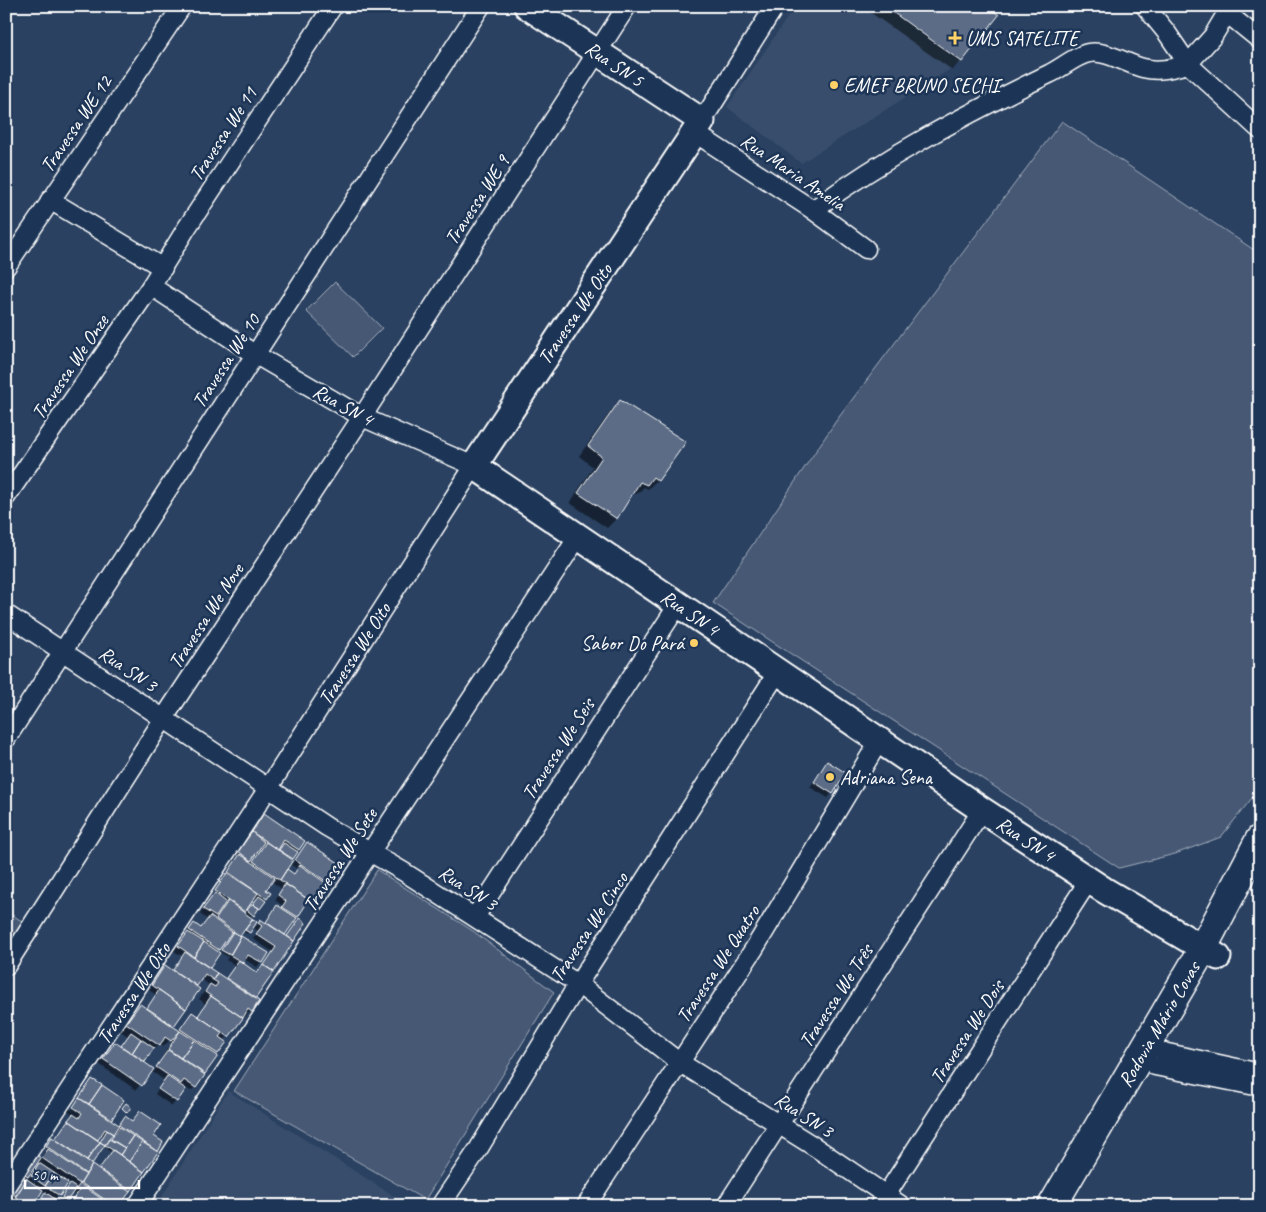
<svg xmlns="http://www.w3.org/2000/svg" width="1266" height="1212" font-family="Caveat,sans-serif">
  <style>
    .built { fill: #394e6c }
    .green { fill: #465975; stroke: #a2acba }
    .shadow { fill: #0007; fill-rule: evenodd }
    .building { fill: #5b6c86; stroke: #fff }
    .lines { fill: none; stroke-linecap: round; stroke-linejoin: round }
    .minor-casing { stroke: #fff; stroke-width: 21 }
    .secondary-casing { stroke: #fff; stroke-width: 29 }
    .primary-casing { stroke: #fff; stroke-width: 31 }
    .minor { stroke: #1d3557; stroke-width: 18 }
    .secondary { stroke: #1d3557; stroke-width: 25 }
    .primary { stroke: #1d3557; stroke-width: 28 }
    .poi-dot { fill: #ffd166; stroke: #1d3557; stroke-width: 2 }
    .labels { text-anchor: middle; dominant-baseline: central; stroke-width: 5; stroke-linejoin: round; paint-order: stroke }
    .poi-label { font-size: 20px; fill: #fff; stroke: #1d3557; text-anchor: start }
    .street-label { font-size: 20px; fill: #fff; stroke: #1d3557 }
  </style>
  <rect width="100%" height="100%" fill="#2a4161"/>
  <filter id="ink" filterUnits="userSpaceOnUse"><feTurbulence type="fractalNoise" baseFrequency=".02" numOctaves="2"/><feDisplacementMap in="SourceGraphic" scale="10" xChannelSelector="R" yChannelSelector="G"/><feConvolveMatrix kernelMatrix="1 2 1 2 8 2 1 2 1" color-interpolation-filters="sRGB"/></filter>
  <g filter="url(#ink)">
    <path class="built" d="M795 6H882L960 63 801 163 727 107Z
      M228 1091 410 1206H156Z"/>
    <path class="green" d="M1062 121 1260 254V788L1221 837 1175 854 1119 868 713 603 836 421Z
      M335 282 382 328 353 357 306 311Z
      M377 870 473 931 554 992 425 1200 234 1091Z
      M6 911 28 925 6 959Z"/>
    <path class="shadow" d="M861 6H984L961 61 952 70Z
      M620 402 657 480 648 489 644 487 637 494 632 492 616 519 607 528 570 503 593 467 579 456 611 411Z
      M827 763 832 793 828 798 810 787Z
      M260 819 303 841 285 870 293 875 298 869 291 865 307 843 332 885 328 889 322 885 311 901 307 905 305 904 283 936 287 938 298 922 304 923 253 999 251 1011 244 1018 242 1016 224 1041 195 1087 191 1091 186 1088 172 1106 155 1094 164 1080 151 1071 136 1090 99 1064 115 1044 121 1048 128 1036 120 1031 133 1012 140 1006 146 1010 156 995 149 990 161 971 165 967 172 971 182 956 174 951 190 929H201L208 920 200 914 213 897ZM260 845 262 847 251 863 249 862ZM280 845 283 847 279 852 276 850ZM271 881 282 889 275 900 283 906 273 911 265 923 261 921 254 928 258 931 253 939 273 952 257 974 241 964 244 959 257 967 267 954 238 936 242 931 247 934 256 923 250 918 266 898 265 890ZM254 897 257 899 245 914 242 913ZM228 934 231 936 220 952 228 957 226 960 235 965 225 980 208 968 218 953 216 952ZM201 979 209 985 199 999 206 1004 197 1017 192 1014 178 1031 172 1027 198 989 195 987ZM175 1035 154 1071 143 1063 151 1051 159 1045 163 1047Z
      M92 1080 123 1100 110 1120 118 1126 121 1122H132L140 1112 152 1136 162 1143 130 1190 118 1206H99L101 1204 98 1203 96 1206H69L76 1196 71 1193 64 1202 61 1199 71 1185 67 1182 54 1200 63 1206H36L46 1193 42 1191 32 1206H18L11 1202 14 1197 8 1193 34 1155 41 1159 48 1143 54 1140 73 1115 68 1111 61 1120 57 1117 66 1106 72 1110ZM115 1129 117 1131 110 1141 108 1140ZM100 1133 104 1136 99 1143 96 1140ZM103 1146 112 1153 98 1171 90 1165ZM37 1162 40 1164 32 1172 31 1171ZM31 1173 32 1174 27 1180 25 1179Z"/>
    <path class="building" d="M884 6H987L999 15 962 62Z
      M620 400 686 442 658 481 653 477 647 485 640 482 617 519 578 493 602 457 588 446Z
      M827 761 846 773 833 794 814 782Z
      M264 813 305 841 299 850 284 840 278 850 252 832Z
      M252 832 264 842 251 861 238 851Z
      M266 842 293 860 280 880 253 861Z
      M307 842 345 867 333 886 295 860Z
      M284 843 298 852 293 859 279 850Z
      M240 854 275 878 266 890 271 893 267 899 228 872Z
      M300 865 326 883 312 902 280 880 287 869 294 874Z
      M227 873 258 893 245 912 215 891Z
      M285 884 309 900 298 917 282 907 286 901 278 895Z
      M215 893 226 902 216 917 203 909Z
      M259 896 266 901 260 909 253 904Z
      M228 901 253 919 240 936 216 919Z
      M252 904 259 908 254 916 247 910Z
      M277 905 297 918 285 935 266 922Z
      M210 916 232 932 219 950 189 930 194 923 201 928Z
      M300 918 306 923 294 941 287 936Z
      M253 919 257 922 250 933 245 930Z
      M260 919 294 941 274 972 264 965 276 947 256 934 262 926 258 923Z
      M188 932 204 942 194 957 178 946Z
      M233 932 241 936 230 955 221 950Z
      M241 936 269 953 263 963 248 955 243 963 230 955Z
      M204 942 220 953 210 968 194 957Z
      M185 952 217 973 213 980 205 974 197 986 173 970Z
      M239 960 257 973 263 965 274 972 256 998 226 978Z
      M165 965 200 989 186 1009 152 985Z
      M217 973 259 1001 252 1012 248 1009 243 1018 205 992 210 984 215 987 218 983 213 980Z
      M159 990 186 1009 174 1026 147 1008Z
      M211 996 243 1018 229 1037 198 1016Z
      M140 1004 180 1031 171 1041 165 1037 160 1046 126 1023Z
      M192 1012 223 1033 220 1037 227 1042 218 1054 180 1029Z
      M180 1031 194 1040 181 1058 168 1049Z
      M131 1032 141 1039 132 1053 121 1046Z
      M141 1039 154 1048 145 1062 132 1053Z
      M194 1040 218 1056 205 1074 181 1058Z
      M115 1042 154 1069 142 1086 103 1059Z
      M168 1050 205 1075 196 1088 184 1080 181 1084 156 1067Z
      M167 1076 186 1089 177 1102 158 1089Z
      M92 1079 102 1085 89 1104 79 1098Z
      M102 1085 124 1100 112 1119 89 1104Z
      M79 1098 119 1125 113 1134 105 1129 98 1140 68 1120 73 1114 79 1118 82 1113 73 1107Z
      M126 1103 131 1107 127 1113 122 1108Z
      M140 1111 161 1125 154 1136 163 1142 158 1152 119 1125 125 1116 132 1121Z
      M68 1120 100 1142 87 1160 55 1139Z
      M120 1127 133 1136 125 1148 111 1139Z
      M107 1130 113 1134 105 1145 100 1142Z
      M133 1136 142 1142 129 1162 120 1155Z
      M52 1137 92 1165 86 1174 46 1146Z
      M109 1139 125 1148 120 1155 105 1145Z
      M100 1142 105 1145 92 1164 87 1160Z
      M142 1142 158 1152 144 1172 129 1162Z
      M48 1149 86 1175 80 1184 42 1158Z
      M113 1150 144 1172 131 1191 99 1169Z
      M34 1153 41 1158 28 1177 21 1173Z
      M39 1163 54 1173 45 1186 31 1176Z
      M92 1165 130 1192 119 1206H114L81 1183Z
      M54 1173 68 1183 60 1196 45 1186Z
      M20 1174 27 1179 16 1196 9 1191Z
      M27 1179 43 1190 33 1206 15 1197Z
      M70 1184 76 1188 67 1201 62 1197Z
      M80 1184 102 1199 97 1206 70 1204 79 1191 76 1189Z
      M45 1192 65 1206H36Z"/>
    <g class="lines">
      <defs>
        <g id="minor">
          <path d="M1145 6 1167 33 1188 64 1260 130"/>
          <path d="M1228 14 1260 40"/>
          <path d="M1188 64 1213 36 1231 6"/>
          <path d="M702 121 775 6"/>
          <path d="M695 133 813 210 866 249"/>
          <path d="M50 200 163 268"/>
          <path d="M813 210C886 156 968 113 1049 74 1062 68 1076 55 1089 53 1106 50 1127 64 1143 68 1159 72 1173 68 1188 64"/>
          <path d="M6 267 182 6"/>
          <path d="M6 497 151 286 186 229 333 6"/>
          <path d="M6 614 327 827 404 872 578 984 679 1062 815 1147 902 1206"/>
          <path d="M6 739 481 6"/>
          <path d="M475 917 678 605"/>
          <path d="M6 966 164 718 362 417 627 6"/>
          <path d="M1163 1052 1260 1073"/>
          <path d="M1155 1066 1260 1087"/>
          <path id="s1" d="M6 1186 269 787 474 466 362 417 256 355 151 286"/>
          <path d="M137 1206 578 537"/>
          <path d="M440 1206 479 1148 578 984 777 673"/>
          <path d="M586 1206 754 949 879 741"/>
          <path d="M726 1206 982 810"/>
          <path d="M879 1206 1089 880"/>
        </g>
        <g id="secondary">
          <path id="s2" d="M527 6 702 121 474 466 982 810 1104 890 1218 957"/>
        </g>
        <g id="primary">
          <path id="s3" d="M1052 1206 1197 959 1260 839"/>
        </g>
      </defs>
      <use href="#minor" class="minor-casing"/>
      <use href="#secondary" class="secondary-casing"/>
      <use href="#primary" class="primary-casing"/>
      <use href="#minor" class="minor"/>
      <use href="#secondary" class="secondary"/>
      <use href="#primary" class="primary"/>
    </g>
  </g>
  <g class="poi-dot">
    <path d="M952.5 30.5h5v5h5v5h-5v5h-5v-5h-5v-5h5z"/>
    <circle cx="834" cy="85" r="5"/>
    <circle cx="694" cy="643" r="5"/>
    <circle cx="830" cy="777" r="5"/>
  </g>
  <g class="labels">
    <g class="poi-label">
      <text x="966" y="38">UMS SATELITE</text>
      <text x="844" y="85">EMEF BRUNO SECHI</text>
      <text x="684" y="643" text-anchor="end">Sabor Do Pará</text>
      <text x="840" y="777">Adriana Sena</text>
    </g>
    <g class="street-label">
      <text stroke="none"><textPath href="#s2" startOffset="105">Rua SN 5</textPath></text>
      <text transform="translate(76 124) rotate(-56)">Travessa WE 12</text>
      <text transform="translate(223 134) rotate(-57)">Travessa We 11</text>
      <text transform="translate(793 172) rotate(34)">Rua Maria Amelia</text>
      <text transform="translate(477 200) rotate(-57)">Travessa WE 9</text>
      <text transform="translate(575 314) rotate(-56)">Travessa We Oito</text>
      <text transform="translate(226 361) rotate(-57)">Travessa We 10</text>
      <text transform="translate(70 367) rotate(-56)">Travessa We Onze</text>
      <text transform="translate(343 405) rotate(29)">Rua SN 4</text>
      <text stroke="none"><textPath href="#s2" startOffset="884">Rua SN 4</textPath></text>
      <text transform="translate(206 616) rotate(-57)">Travessa We Nove</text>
      <text stroke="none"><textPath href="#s1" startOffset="636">Travessa We Oito</textPath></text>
      <text transform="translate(128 669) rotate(34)">Rua SN 3</text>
      <text transform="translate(558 749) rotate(-57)">Travessa We Seis</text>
      <text stroke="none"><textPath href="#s2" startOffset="1289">Rua SN 4</textPath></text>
      <text transform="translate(340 860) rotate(-57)">Travessa We Sete</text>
      <text transform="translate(468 888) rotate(33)">Rua SN 3</text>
      <text transform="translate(589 927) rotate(-57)">Travessa We Cinco</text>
      <text transform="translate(718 964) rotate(-57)">Travessa We Quatro</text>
      <text stroke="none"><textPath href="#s1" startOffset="231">Travessa We Oito</textPath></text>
      <text transform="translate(836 996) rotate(-57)">Travessa We Três</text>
      <text stroke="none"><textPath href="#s3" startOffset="211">Rodovia Mário Covas</textPath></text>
      <text transform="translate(967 1032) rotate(-57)">Travessa We Dois</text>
      <text transform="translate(804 1115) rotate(33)">Rua SN 3</text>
    </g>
  </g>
  <rect width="1266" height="1212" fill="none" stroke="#1d3557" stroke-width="25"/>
  <rect x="12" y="12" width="1241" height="1187" fill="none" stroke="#fff" stroke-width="2" filter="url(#ink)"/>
  <path d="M25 1180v8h114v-8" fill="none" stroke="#ffffff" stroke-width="2.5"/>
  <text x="32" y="1180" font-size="15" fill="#ffffff" stroke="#1d3557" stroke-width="4" paint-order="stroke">50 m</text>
</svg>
